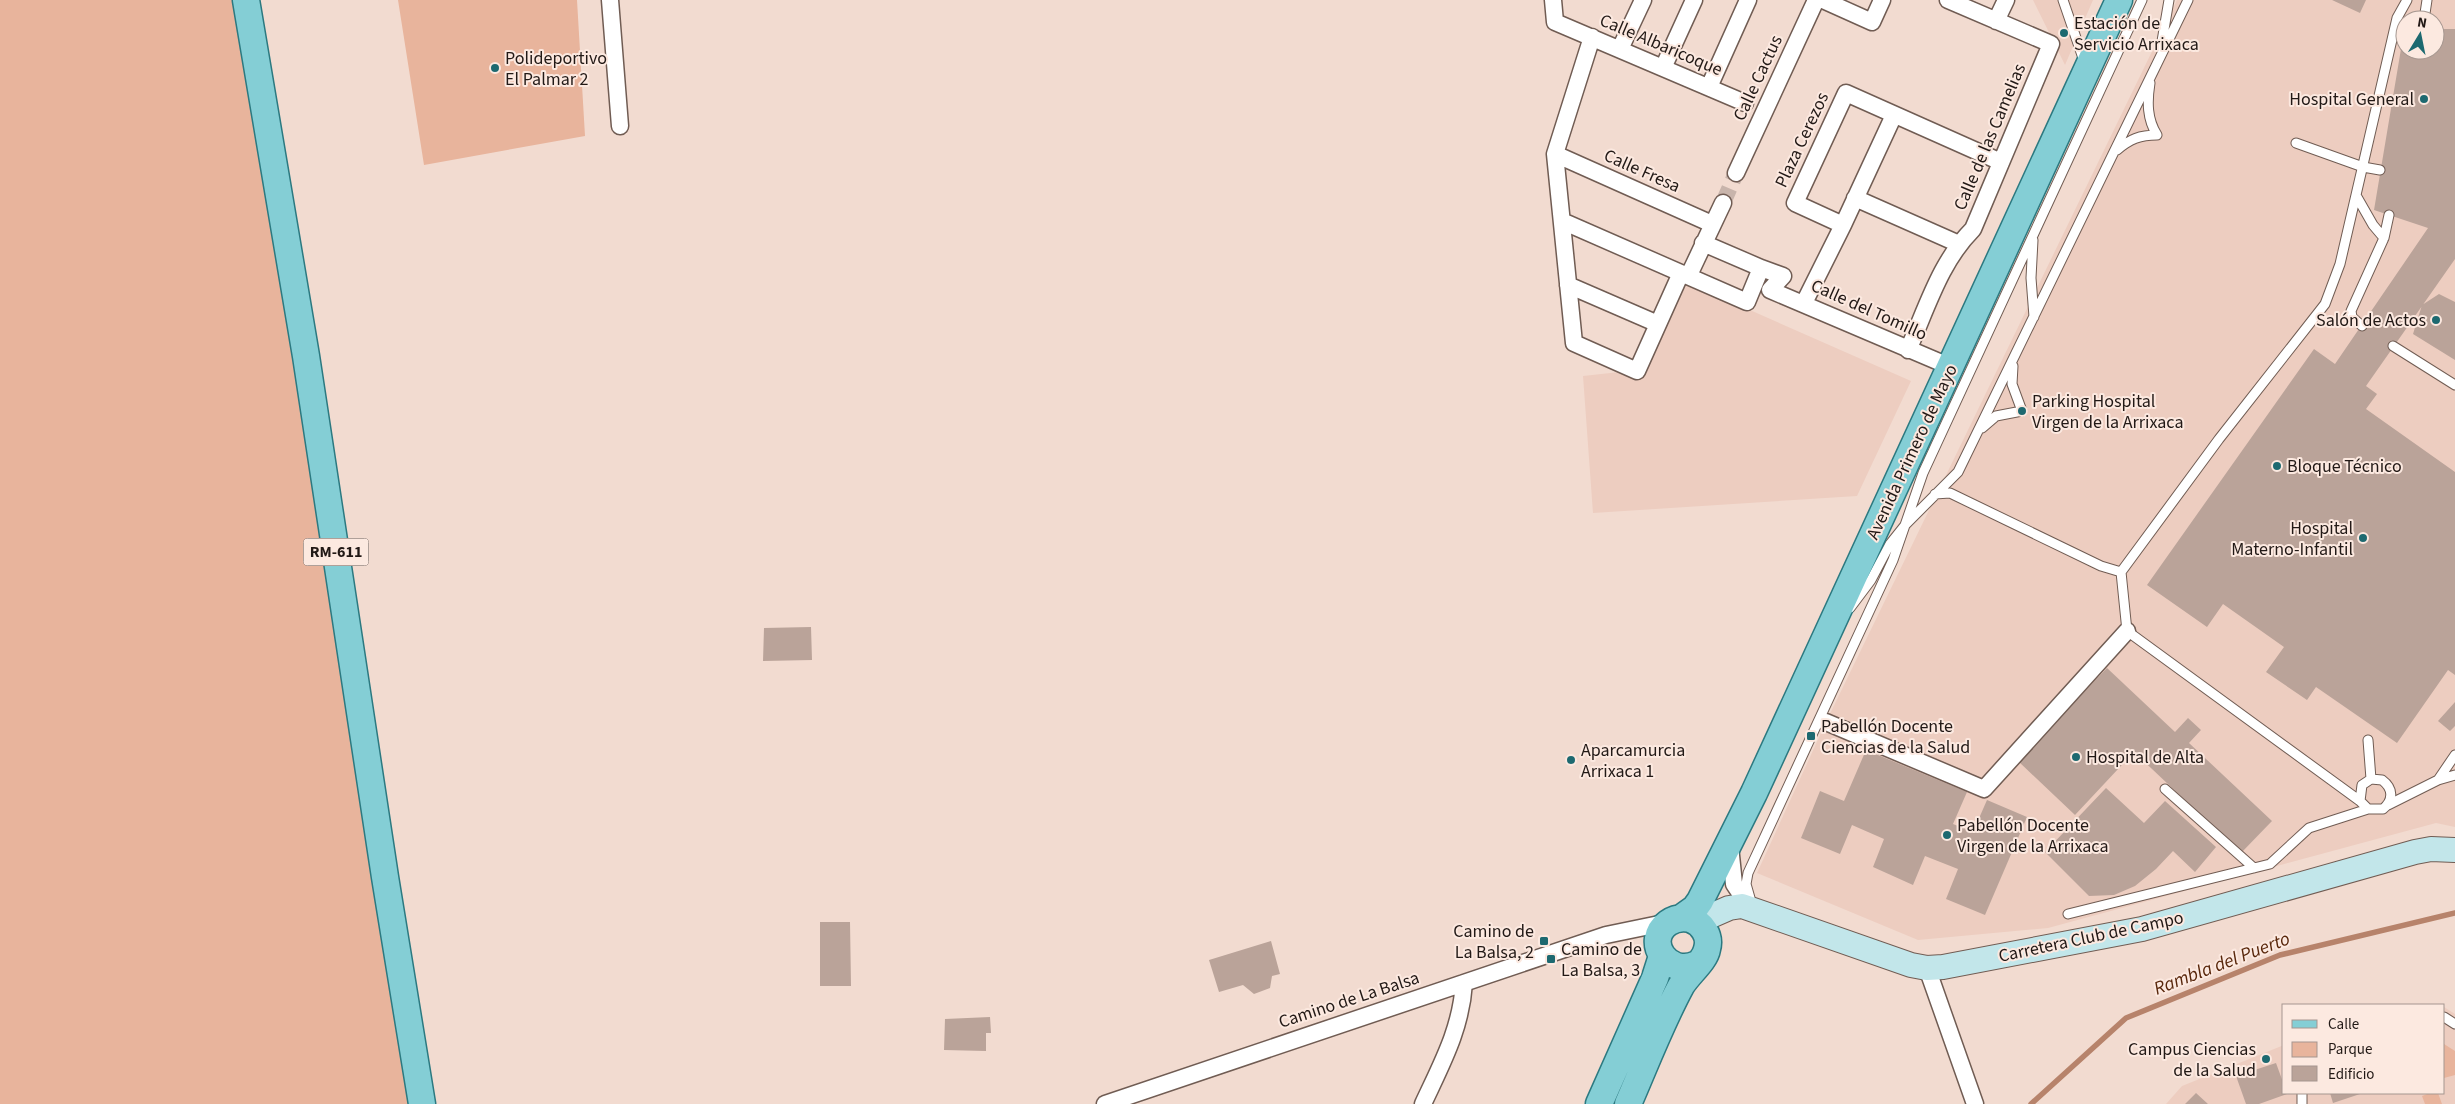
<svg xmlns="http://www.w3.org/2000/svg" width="2455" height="1104" font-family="'Source Sans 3',sans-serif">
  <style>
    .built { fill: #edcdc0; fill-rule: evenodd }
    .green { fill: #e8b49c }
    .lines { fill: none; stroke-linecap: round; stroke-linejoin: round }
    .stream { stroke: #b7836b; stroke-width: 5.5 }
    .building { fill: #baa399 }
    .street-tunnel { stroke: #c8b4ab; stroke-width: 16; stroke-dasharray: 16 8; stroke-linecap: butt }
    .lane-casing { stroke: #705c53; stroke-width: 11 }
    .street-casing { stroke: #705c53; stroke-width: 19 }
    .secondary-casing { stroke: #705c53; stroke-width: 26 }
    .primary-casing { stroke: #2c7980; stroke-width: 29 }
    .lane { stroke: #fff; stroke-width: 9 }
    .street { stroke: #fff; stroke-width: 16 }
    .secondary { stroke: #c2e6ea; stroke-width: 24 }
    .primary { stroke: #84ced5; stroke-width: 26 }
    .poi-dot { fill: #1d6970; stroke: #fce9e0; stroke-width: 2 }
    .labels { text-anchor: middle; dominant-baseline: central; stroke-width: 4; stroke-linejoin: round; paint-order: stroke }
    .shield { fill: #fce9e0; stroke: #635753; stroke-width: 1 }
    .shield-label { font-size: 16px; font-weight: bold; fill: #221916 }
    .poi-label { font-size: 18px; fill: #221916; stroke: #fce9e0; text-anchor: start }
    .street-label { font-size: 18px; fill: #221916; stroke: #fce9e0 }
    .water-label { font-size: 19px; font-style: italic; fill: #58260a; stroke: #fce9e0 }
  </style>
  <rect width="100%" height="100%" fill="#f2dbd0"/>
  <path class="built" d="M2033 0H2093L2065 65Z
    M2177 0H2455V827L2436 823 2048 928 1918 940 1757 873 1826 722ZM2405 20H2435V50H2405Z
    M1684 281 1911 381 1857 496 1593 513 1583 376 1647 369Z
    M2444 1007 2455 1014V1104H2166L2182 1086 2284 1045V1093H2444Z"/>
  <path class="green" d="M0 0H235L422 1104H0Z
    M398 0H577L585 136 424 165Z
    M2444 1044 2455 1051V1075L2444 1078Z
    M2430 1093H2438L2442 1104H2425L2422 1096Z"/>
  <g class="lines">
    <path class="stream" d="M2031 1104 2126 1018 2280 955 2455 913"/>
  </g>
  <path class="building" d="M2332 0H2366L2360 13Z
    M2435 29H2455V259L2366 386 2377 394 2366 409 2455 472V675L2448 670 2397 743 2316 687 2307 700 2266 672 2284 647 2223 604 2207 627 2147 585 2314 349 2335 364 2428 228 2374 210 2404 31 2405 50H2435Z
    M2439 294 2455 302V360L2413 334 2422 305Z
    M811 627 812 660 763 661 764 628Z
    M2107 668 2175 732 2188 718 2201 730 2189 743 2272 821 2241 853 2134 752 2075 815 2018 761Z
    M2455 702V726L2450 731 2438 721Z
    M1866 750 1967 792 1953 824 1973 832 1987 800 2027 817 1985 915 1946 899 1958 869 1925 856 1913 885 1873 867 1884 839 1852 825 1840 854 1801 838 1820 791 1844 801Z
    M2106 788 2144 823 2165 801 2216 847 2195 872 2173 851 2156 869 2135 886 2114 895 2089 896 2045 852Z
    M820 922H850L851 986H820Z
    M1271 941 1280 974 1272 976 1270 988 1254 994 1243 985 1219 992 1209 960Z
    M990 1017 991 1033H986V1051L944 1050 945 1019Z
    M2276 1063 2284 1085V1093L2287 1094 2259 1104H2246L2236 1076Z
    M2196 1093 2208 1104H2185Z
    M2330 1093H2363L2333 1103Z"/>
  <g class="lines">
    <path class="street-tunnel" d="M1723 203 1736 173"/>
    <defs>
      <path id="lane" d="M2063 0 2084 61
        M2424 20 2427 0
        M2161 47 2169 0
        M2150 83C2147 102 2147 119 2157 135
        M2296 143 2363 167 2380 170
        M2117 150C2130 139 2140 135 2157 135
        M2357 197 2373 225 2384 238
        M2033 240 2031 278 2034 317
        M2362 326 2352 317 2351 311 2384 238 2389 215
        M2393 346 2455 385
        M1982 428 1996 416 2022 411 2012 384 2013 366
        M1935 494 1950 493 2101 566 2121 572
        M1850 608 1871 580 1890 544 1906 524 1958 472 2188 0
        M2368 740 2371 779
        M2438 780 2455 755
        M2165 789 2254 868
        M2360 801 2127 631 2121 572 2219 439 2325 304 2340 264 2397 18 2407 0
        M2388 805 2438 780 2455 775
        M1750 898 1746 884 1748 873 1893 560 1923 473 2142 0
        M2068 914 2270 864 2309 828 2368 809H2383C2394 800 2393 788 2382 780L2371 779 2362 785 2360 801 2368 809
        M2444 1017 2455 1024
        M2302 1093V1104"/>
      <path id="street" d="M610 0 620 126
        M1553 0 1555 22 1745 103
        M1823 0 1872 22 1882 0
        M1996 21 2006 0
        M1592 37 1555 154 1574 343 1637 371 1681 273
        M1620 49 1643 0
        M1663 68 1694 0
        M1709 87 1748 0
        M1894 115 1843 225 1795 203 1846 93 2001 162
        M1555 154 1712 224
        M1736 173 1816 0
        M1855 198 1959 244
        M1562 221 1747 302 1761 268 1783 276 1770 290 1951 367
        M1703 243 1761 268
        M1689 275 1723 203
        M1568 285 1658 324
        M1804 303 1843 225
        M1908 350C1927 308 1940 262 1973 229L2051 44 1948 0
        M1826 722 1984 789 2127 631
        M1730 846 1734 884 1750 908
        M1927 968 1975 1104
        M1105 1104 1606 935 1669 922
        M1423 1104C1442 1063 1461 1029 1464 983"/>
      <path id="secondary" d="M1697 922 1729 908 1742 906 1911 965 1927 968 1943 967 2142 929 2415 852 2431 849 2455 850"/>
      <path id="primary" d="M246 0 306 356 385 877 422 1104
        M1681 918 1695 908 1700 901 1754 793 2119 0
        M1599 1104 1655 978 1662 956
        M1628 1104C1645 1065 1661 1023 1681 986 1688 974 1705 961 1707 949 1711 936 1702 923 1690 919 1682 917 1674 919 1668 923 1643 941 1668 978 1697 964"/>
    </defs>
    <use href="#lane" class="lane-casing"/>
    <use href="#street" class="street-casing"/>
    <use href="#secondary" class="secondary-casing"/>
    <use href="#primary" class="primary-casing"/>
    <use href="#lane" class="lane"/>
    <use href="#street" class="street"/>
    <use href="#secondary" class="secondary"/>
    <use href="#primary" class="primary"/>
  </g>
  <g class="poi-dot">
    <circle cx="2064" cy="33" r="5"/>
    <circle cx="495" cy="68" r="5"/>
    <circle cx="2424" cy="99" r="5"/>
    <circle cx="2436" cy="320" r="5"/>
    <circle cx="2022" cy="411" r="5"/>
    <circle cx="2277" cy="466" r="5"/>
    <circle cx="2363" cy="538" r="5"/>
    <rect x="1806" y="731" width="10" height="10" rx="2.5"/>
    <circle cx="2076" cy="757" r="5"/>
    <circle cx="1571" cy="760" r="5"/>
    <circle cx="1947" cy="835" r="5"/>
    <rect x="1539" y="936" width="10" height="10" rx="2.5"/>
    <rect x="1546" y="954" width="10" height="10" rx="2.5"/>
    <circle cx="2266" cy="1059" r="5"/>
  </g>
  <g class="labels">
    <rect class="shield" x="303.5" y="538.5" width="65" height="27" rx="4"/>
    <g class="shield-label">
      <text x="336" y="552">RM-611</text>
    </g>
    <g class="poi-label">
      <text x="2074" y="23">Estación de<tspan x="2074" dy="21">Servicio Arrixaca</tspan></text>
      <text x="505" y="58">Polideportivo<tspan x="505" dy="21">El Palmar 2</tspan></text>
      <text x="2414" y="99" text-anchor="end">Hospital General</text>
      <text x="2426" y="320" text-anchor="end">Salón de Actos</text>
      <text x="2032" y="401">Parking Hospital<tspan x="2032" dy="21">Virgen de la Arrixaca</tspan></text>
      <text x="2287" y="466">Bloque Técnico</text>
      <text x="2353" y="528" text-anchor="end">Hospital<tspan x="2353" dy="21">Materno-Infantil</tspan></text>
      <text x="1821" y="726">Pabellón Docente<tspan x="1821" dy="21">Ciencias de la Salud</tspan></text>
      <text x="1581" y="750">Aparcamurcia<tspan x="1581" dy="21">Arrixaca 1</tspan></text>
      <text x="2086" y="757">Hospital de Alta</text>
      <text x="1957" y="825">Pabellón Docente<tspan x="1957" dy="21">Virgen de la Arrixaca</tspan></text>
      <text x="1534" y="931" text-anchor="end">Camino de<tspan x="1534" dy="21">La Balsa, 2</tspan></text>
      <text x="1561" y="949">Camino de<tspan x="1561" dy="21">La Balsa, 3</tspan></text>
      <text x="2256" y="1049" text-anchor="end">Campus Ciencias<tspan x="2256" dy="21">de la Salud</tspan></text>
    </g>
    <g class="street-label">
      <text transform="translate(1661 45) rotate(23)">Calle Albaricoque</text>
      <text transform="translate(1758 78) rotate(-65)">Calle Cactus</text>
      <text transform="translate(1990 137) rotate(-67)">Calle de las Camelias</text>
      <text transform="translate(1802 140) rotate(-65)">Plaza Cerezos</text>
      <text transform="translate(1642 171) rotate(24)">Calle Fresa</text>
      <text transform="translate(1869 310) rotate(24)">Calle del Tomillo</text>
      <text transform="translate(1912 452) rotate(-65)">Avenida Primero de Mayo</text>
      <text transform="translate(2091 937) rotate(-12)">Carretera Club de Campo</text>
      <text transform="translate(1349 1000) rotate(-18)">Camino de La Balsa</text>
    </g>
    <g class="water-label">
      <text transform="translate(2222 964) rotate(-21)">Rambla del Puerto</text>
    </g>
  </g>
  <rect x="2282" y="1004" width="162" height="90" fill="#fce9e0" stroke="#a5968f"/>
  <rect x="2292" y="1020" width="25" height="8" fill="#84ced5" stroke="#a5968f"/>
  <text x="2328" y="1029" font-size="15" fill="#221916">Calle</text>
  <rect x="2292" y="1042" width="25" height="15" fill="#e8b49c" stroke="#a5968f"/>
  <text x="2328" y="1054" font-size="15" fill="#221916">Parque</text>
  <rect x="2292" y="1066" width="25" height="15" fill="#baa399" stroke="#a5968f"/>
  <text x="2328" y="1079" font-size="15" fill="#221916">Edificio</text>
  <g transform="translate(2420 35) rotate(10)"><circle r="24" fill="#fce9e0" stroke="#a5968f"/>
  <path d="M0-4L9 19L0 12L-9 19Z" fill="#1d6970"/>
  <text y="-8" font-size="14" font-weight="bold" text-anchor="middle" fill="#221916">N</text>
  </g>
</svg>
